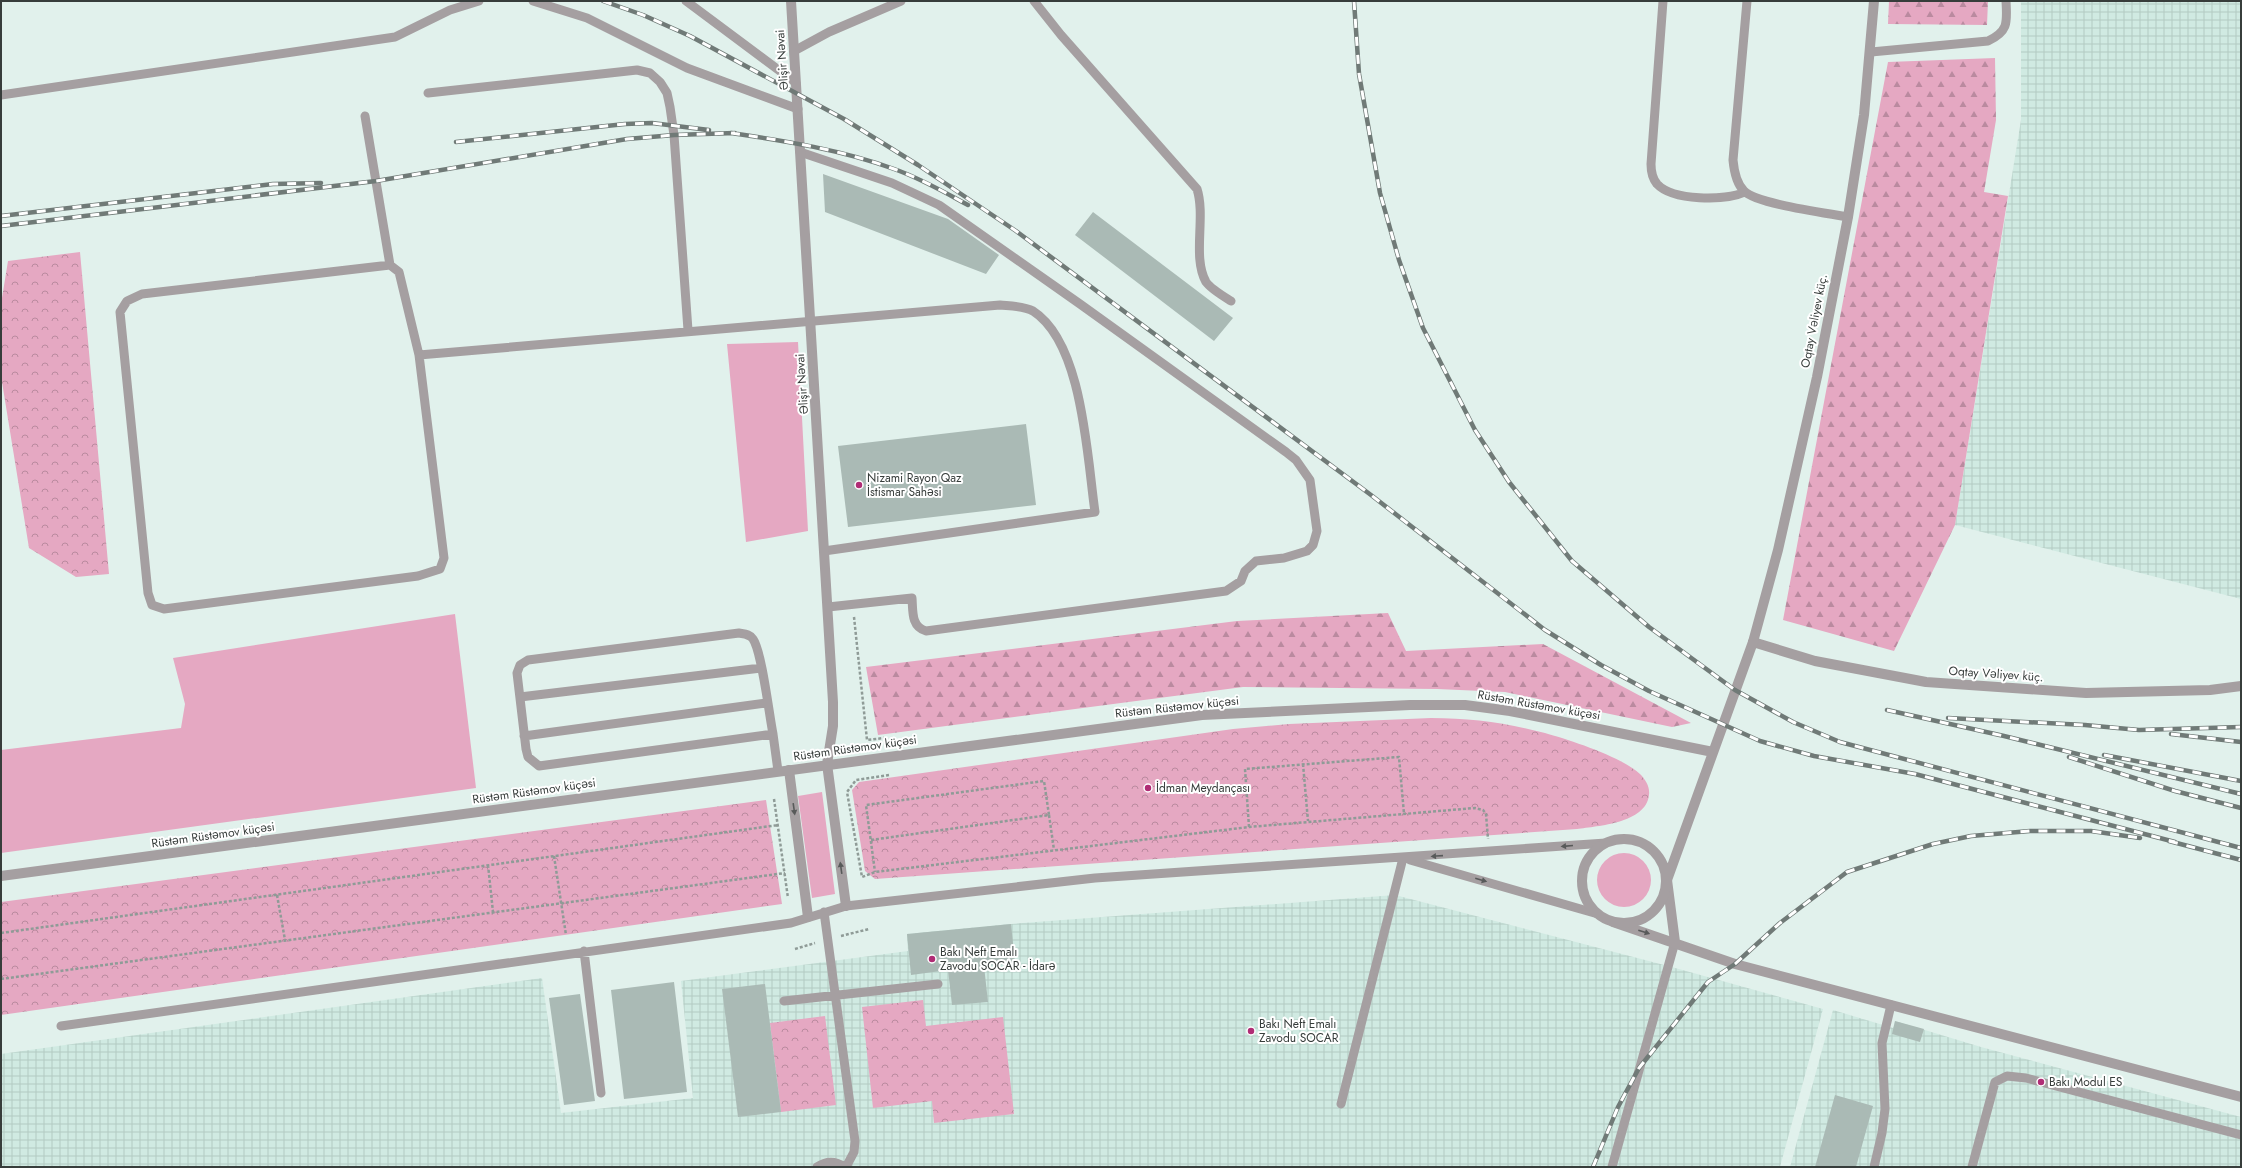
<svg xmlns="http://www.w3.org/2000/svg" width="2242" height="1168" font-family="Jost,sans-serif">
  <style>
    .industrial { fill: url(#industrial-grid) }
    .green { fill: #e5a8c2 }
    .forest { fill: url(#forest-firs) }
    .park { fill: url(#park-crowns) }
    .building { fill: #aabab5 }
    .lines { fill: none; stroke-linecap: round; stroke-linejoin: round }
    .path { stroke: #8f9b97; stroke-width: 2.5; stroke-dasharray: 3 2; stroke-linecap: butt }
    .service { stroke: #a59fa1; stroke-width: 9 }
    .minor { stroke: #a59fa1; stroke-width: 10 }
    .tertiary { stroke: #a59fa1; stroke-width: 10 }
    .rail-casing { stroke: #707a77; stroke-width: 4.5 }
    .rail { stroke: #fff; stroke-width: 3; stroke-dasharray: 9; stroke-linecap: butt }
    .oneway { fill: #585a5a }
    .poi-dot { fill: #b02c75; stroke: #fff; stroke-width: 1.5 }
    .labels { text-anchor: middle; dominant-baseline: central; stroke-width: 4; stroke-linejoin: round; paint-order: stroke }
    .street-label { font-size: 12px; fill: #373d3b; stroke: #fff }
    .poi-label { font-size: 12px; fill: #373d3b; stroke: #fff; text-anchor: start }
  </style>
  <defs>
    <pattern id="industrial-grid" width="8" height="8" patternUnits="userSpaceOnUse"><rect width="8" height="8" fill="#d0eae2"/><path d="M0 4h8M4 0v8" fill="none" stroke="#b3cac3"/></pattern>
    <pattern id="forest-firs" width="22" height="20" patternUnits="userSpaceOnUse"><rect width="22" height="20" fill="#e5a8c2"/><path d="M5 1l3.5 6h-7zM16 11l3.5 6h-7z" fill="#ba8a9f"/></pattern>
    <pattern id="park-crowns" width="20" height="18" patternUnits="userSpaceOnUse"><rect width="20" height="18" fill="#e5a8c2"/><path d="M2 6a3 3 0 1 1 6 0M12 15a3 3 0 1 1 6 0" fill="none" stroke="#ba8a9f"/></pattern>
  </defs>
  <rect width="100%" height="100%" fill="#e1f1ec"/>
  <path class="industrial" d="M2021 1H2241V599L1955 525 2021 120Z
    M1395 895 1668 966 1823 1009 1780 1167H1V1054L542 978 561 1113 693 1098 681 981 908 951 907 934 1011 924Z
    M1833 1010 1893 1028 1895 1021 1981 1047 2241 1117V1167H1790Z"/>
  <path class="green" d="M798 342 808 531 746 542 727 344Z
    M455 614 476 788 1 853V750L181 728 185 704 173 658Z
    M822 792 835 894 812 898 798 796Z
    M1597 880a27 27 0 1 1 54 0a27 27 0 1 1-54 0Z"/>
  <path class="forest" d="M1889 1H1988L1987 25 1888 24Z
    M1995 58 1996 120 1984 192 2008 196 1955 525 1894 651 1783 620 1888 62Z
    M1388 613 1406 651 1543 644 1691 723 1672 727 1505 692 1437 689 1243 687 878 735 866 667 1237 621Z"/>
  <path class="park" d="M80 252 109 574 76 577 29 548 1 376V304L8 261Z
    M1431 718C1471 718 1507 723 1545 733 1570 740 1622 757 1640 774 1646 780 1650 787 1649 795 1646 823 1598 826 1577 829L875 879 865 871 852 790 859 782 1233 729 1289 724Z
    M766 800 782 904 1 1015V902Z
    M923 1000 926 1026 1003 1017 1014 1114 934 1123 932 1101 873 1108 862 1007Z
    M825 1016 836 1105 781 1112 770 1023Z"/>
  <path class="building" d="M823 174 948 219 999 255 986 274 825 212Z
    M1093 212 1233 318 1214 341 1075 235Z
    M1026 424 1036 505 848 527 838 446Z
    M1011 924 1015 963 984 966 988 1002 952 1005 948 970 911 975 907 934Z
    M674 982 687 1092 624 1099 611 990Z
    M765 984 781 1112 738 1117 722 989Z
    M580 994 595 1101 564 1105 549 998Z
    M1895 1021 1924 1029 1920 1042 1892 1034Z
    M1835 1095 1873 1106 1856 1167H1815Z"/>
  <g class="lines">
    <path class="path" d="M854 617 867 740 884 738
      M1303 764 1308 821
      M889 775 856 780 847 792 862 877 875 872 1249 827 1475 808 1483 810 1486 814 1488 839
      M774 799 788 898
      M1049 815 1054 850
      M1249 827 1245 769 1399 757 1404 814
      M871 840 1049 815 1044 781 866 805 875 872
      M554 856 566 935
      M488 865 493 912
      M277 895 285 940
      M1 933 778 825
      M841 936 869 929
      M795 949 815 943
      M1 979 785 873"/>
    <path class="service" d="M533 1 587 18 687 68 798 109
      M686 1 796 83
      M1034 1 1061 35 1197 189C1206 217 1192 257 1206 282 1211 289 1223 296 1231 301
      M1663 1 1651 164C1651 171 1652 178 1657 184 1673 201 1725 201 1745 192
      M1747 1 1733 160C1734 171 1736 183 1744 191 1757 204 1827 213 1848 217
      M794 51 829 32 901 1
      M1871 52 1988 41C2009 31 2007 22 2006 1
      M428 93 637 70 650 73 660 82 667 93 670 107 674 135 688 330
      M1 95 395 37 450 10 479 1
      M365 116 390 265
      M800 152 892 183 939 205 1080 304 1286 452 1296 460 1310 480 1317 531 1313 545 1307 551 1284 558 1256 561 1245 571 1241 581 1226 591 926 631C911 627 913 611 912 598L828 607
      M419 355 399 272 390 265 142 294 127 301 120 312 148 593 152 605 164 609 418 576 440 569 444 558 419 355 1000 305C1010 306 1024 306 1033 311 1083 343 1087 457 1095 512L824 551
      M520 697 761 668
      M773 734C769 714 762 652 753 639 750 634 744 634 739 633L528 660 520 665 517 673 526 749 528 757 539 766 773 734 778 771
      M524 736 766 703
      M1410 860 1598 914
      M824 912 855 1141 854 1152 846 1167
      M584 951 601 1093
      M784 1001 938 984
      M61 1026 791 923 846 906 1095 878 1606 843
      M1341 1104 1403 858
      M817 1167C827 1160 836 1161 845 1167
      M1612 1167 1675 942
      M1874 1167 1882 1133 1885 1109 1882 1043 1891 1005
      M1972 1167 1995 1082 2007 1076 2026 1078 2241 1135"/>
    <path class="minor" d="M1753 642 1815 661 1926 682 2086 693 2210 690 2241 686
      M827 764 846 906
      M789 770 808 917
      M1667 880 1675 942
      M1613 922 1735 964 2241 1097"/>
    <path class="tertiary" d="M791 1 833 702V726L827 764
      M1582 881a42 42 0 1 1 84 0a42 42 0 1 1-84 0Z
      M1 876 1202 715 1410 705H1465L1510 711 1713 752
      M1667 880 1753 642 1778 550 1817 377 1848 217 1864 115 1874 1"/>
    <defs>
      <path id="rail" d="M603 1 643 15 690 36 844 119 918 165 1016 231 1371 495 1545 630 1601 665 1649 691 1760 741 1814 756 1915 774 2175 842
        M1354 1 1359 74 1380 193 1399 260 1423 328 1475 430 1509 482 1572 561 1649 627 1735 690 1793 722 1840 742 2241 848
        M731 133C786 141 842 150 894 169 920 178 944 192 968 205
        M456 142 625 124 652 123 709 130
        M1 216 273 184 321 183
        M1 226 376 181 627 139 674 135 735 133
        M1887 710 2004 736 2241 794
        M1948 718 2085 725 2139 730 2241 727
        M2171 734 2241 742
        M2104 755 2241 781
        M2069 757 2175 791 2241 808
        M2169 841 2241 860
        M1593 1167 1618 1107 1639 1068 1708 982 1735 964 1780 923 1847 872 1933 844 1971 836 2030 831H2091L2140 838"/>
    </defs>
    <use href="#rail" class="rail-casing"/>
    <use href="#rail" class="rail"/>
  </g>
  <defs><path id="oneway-solid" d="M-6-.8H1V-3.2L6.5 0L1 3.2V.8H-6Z"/></defs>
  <g class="oneway">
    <use href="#oneway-solid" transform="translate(794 809) rotate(82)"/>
    <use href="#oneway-solid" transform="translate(1567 846) rotate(175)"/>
    <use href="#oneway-solid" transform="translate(1437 856) rotate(176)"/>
    <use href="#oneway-solid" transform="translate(841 868) rotate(-98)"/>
    <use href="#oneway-solid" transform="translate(1481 880) rotate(16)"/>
    <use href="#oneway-solid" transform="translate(1644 932) rotate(18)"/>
  </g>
  <g class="poi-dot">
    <circle cx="859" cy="485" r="4"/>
    <circle cx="1148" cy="788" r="4"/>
    <circle cx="932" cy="959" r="4"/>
    <circle cx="1251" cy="1031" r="4"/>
    <circle cx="2041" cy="1082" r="4"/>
  </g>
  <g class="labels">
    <g class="street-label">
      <text transform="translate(782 60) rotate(-94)">Əlişir Nəvai</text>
      <text transform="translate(1814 321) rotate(-79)">Oqtay Vəliyev küç.</text>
      <text transform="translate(802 384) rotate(-94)">Əlişir Nəvai</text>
      <text transform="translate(1996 674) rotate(4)">Oqtay Vəliyev küç.</text>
      <text transform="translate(1539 705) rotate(10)">Rüstəm Rüstəmov küçəsi</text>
      <text transform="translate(1177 707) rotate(-6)">Rüstəm Rüstəmov küçəsi</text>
      <text transform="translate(855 748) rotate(-8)">Rüstəm Rüstəmov küçəsi</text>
      <text transform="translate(534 791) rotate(-8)">Rüstəm Rüstəmov küçəsi</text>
      <text transform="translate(213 835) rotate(-8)">Rüstəm Rüstəmov küçəsi</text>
    </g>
    <g class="poi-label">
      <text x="867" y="478">Nizami Rayon Qaz<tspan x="867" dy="14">İstismar Sahəsi</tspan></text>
      <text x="1156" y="788">İdman Meydançası</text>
      <text x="940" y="952">Bakı Neft Emalı<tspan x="940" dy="14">Zavodu SOCAR - İdarə</tspan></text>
      <text x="1259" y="1024">Bakı Neft Emalı<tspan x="1259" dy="14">Zavodu SOCAR</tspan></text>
      <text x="2049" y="1082">Bakı Modul ES</text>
    </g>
  </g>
  <rect width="2242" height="1168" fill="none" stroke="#373d3b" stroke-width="4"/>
</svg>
